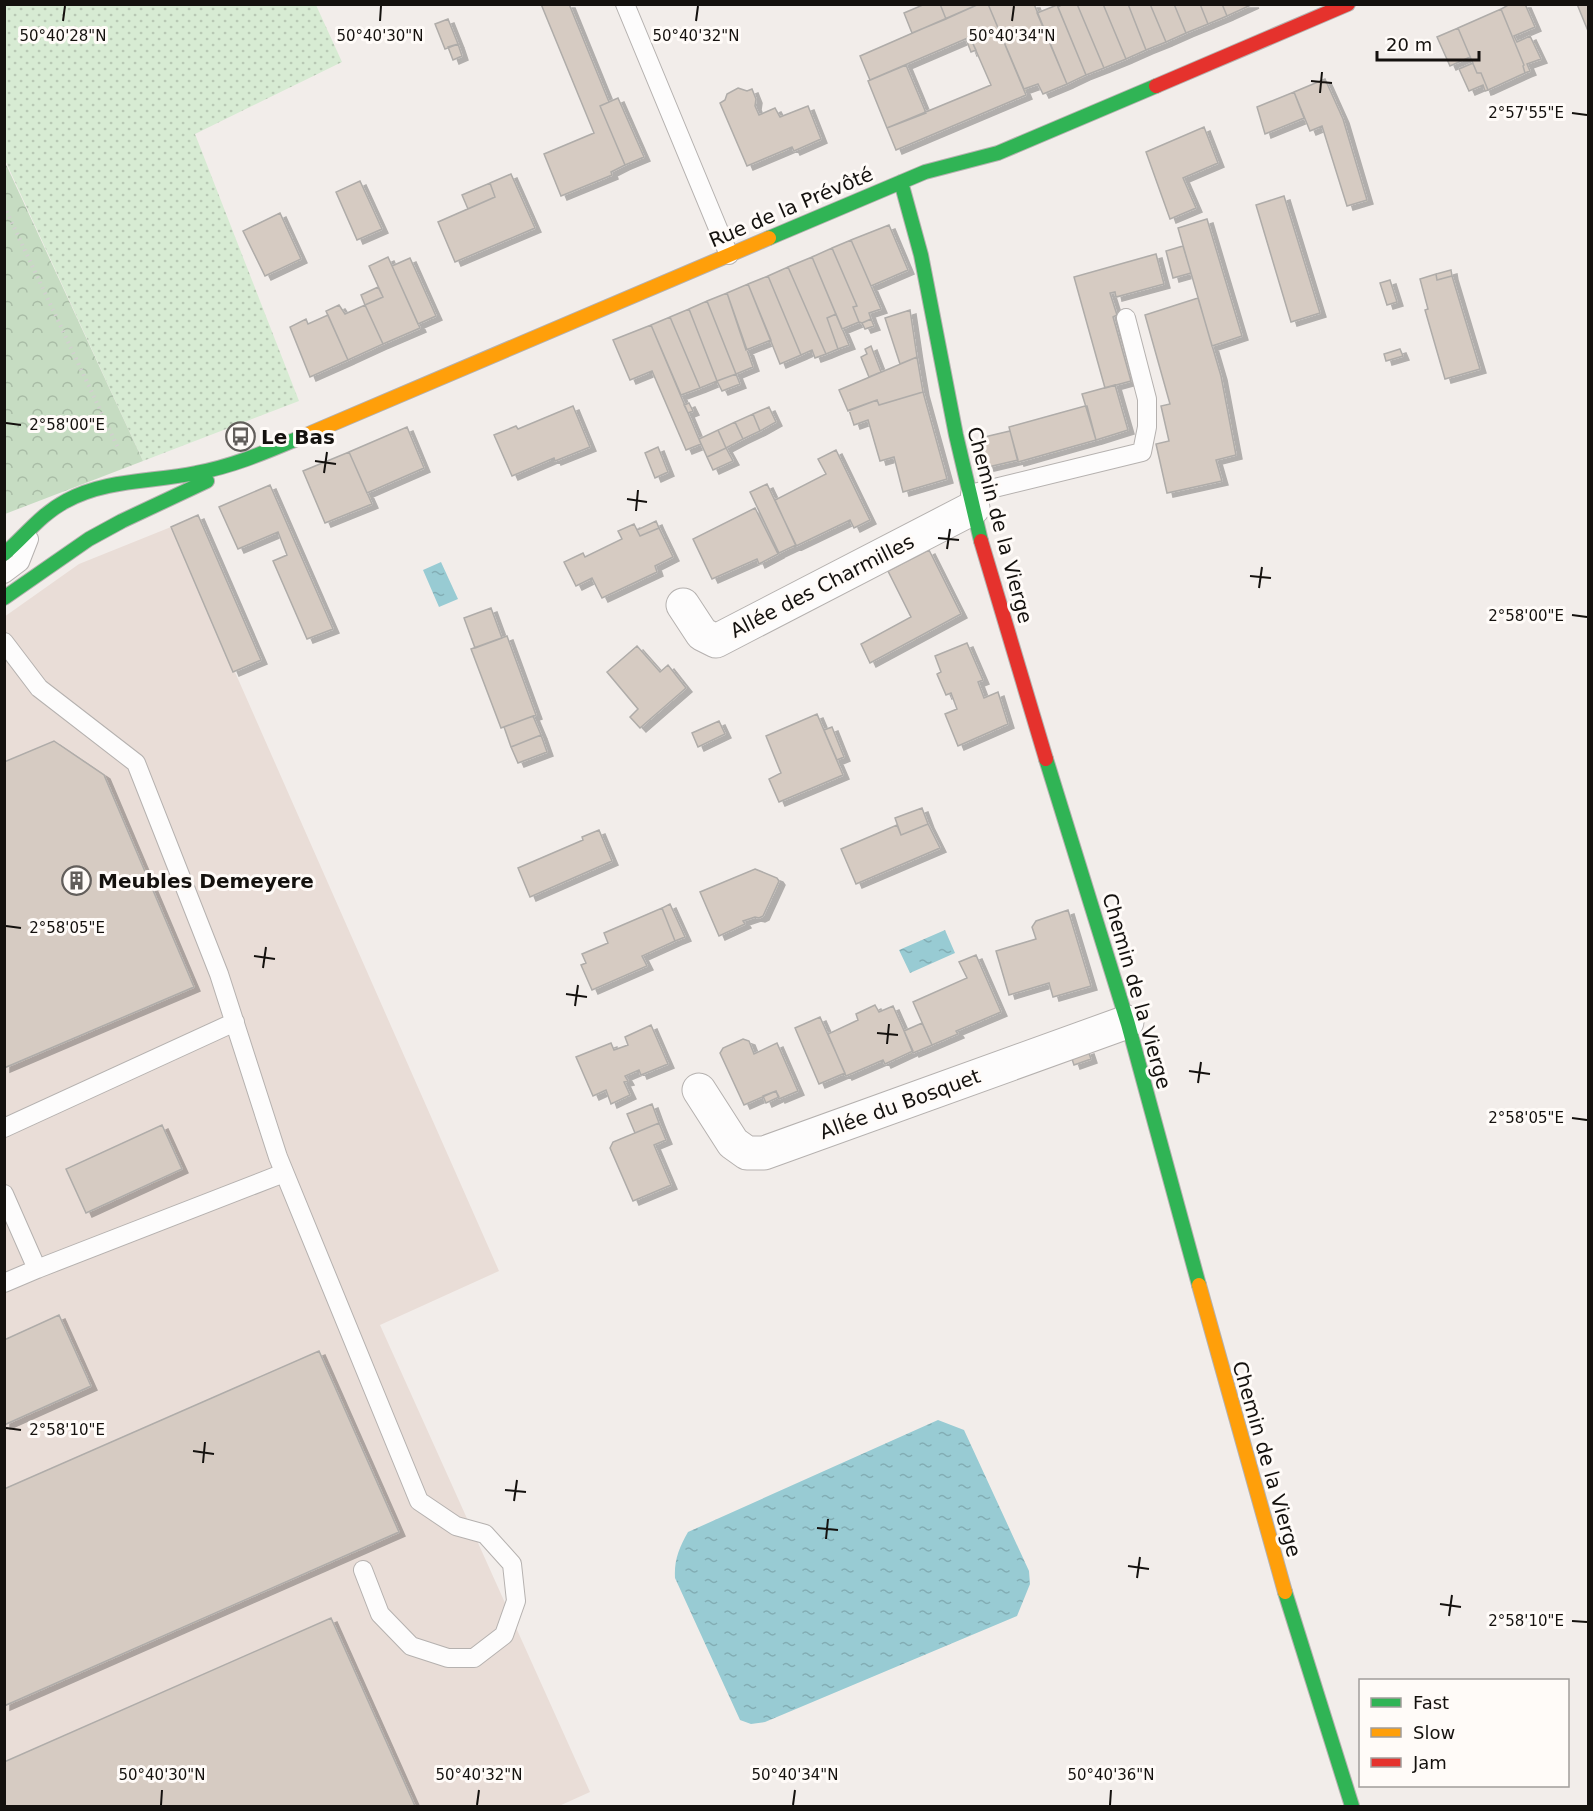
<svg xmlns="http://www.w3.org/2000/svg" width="1593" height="1811" font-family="'DejaVu Sans',sans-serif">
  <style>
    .built { fill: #e9ddd7 }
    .grass { fill: url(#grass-dots) }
    .forest { fill: url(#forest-crowns) }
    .water { fill: url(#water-ripples) }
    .building { fill: #d6cbc2; stroke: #afaca9; stroke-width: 1.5; filter: url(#shadow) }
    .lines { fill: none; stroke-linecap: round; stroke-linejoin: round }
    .lane-casing { stroke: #b5b1af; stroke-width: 20 }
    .street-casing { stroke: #b5b1af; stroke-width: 35 }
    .fast-casing { stroke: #b5b1af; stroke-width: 16 }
    .slow-casing { stroke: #b5b1af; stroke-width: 16 }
    .jam-casing { stroke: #b5b1af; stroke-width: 16 }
    .path { stroke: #d2d0cf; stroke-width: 4; stroke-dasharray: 1.5 4.5; stroke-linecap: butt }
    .lane { stroke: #fdfcfc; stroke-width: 18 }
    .street { stroke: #fdfcfc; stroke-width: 33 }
    .fast { stroke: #30b455; stroke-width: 14 }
    .slow { stroke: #ff9f0a; stroke-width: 14 }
    .jam { stroke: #e5322d; stroke-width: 14 }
    .ticks { fill: none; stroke: #14110e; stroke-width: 2 }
    .labels { text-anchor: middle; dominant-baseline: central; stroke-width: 6; stroke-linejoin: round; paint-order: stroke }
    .street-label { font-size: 20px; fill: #14110e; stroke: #fffbf8 }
    .poi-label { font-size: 20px; font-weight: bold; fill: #14110e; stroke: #fffbf8; text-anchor: start }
    .ticks-label { font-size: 15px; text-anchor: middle; fill: #14110e; stroke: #fffbf8; stroke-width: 6; stroke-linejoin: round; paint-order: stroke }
  </style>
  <defs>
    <pattern id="grass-dots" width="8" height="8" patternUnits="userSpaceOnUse" patternTransform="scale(1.5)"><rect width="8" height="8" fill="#d7ebd3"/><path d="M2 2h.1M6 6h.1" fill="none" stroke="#b8c8b4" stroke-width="1.8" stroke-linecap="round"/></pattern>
    <pattern id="forest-crowns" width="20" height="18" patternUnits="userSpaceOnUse" patternTransform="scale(1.5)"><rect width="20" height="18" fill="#c6dcc2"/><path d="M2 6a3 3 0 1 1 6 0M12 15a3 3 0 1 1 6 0" fill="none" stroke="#a9bca6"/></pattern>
    <pattern id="water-ripples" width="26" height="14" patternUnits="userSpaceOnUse" patternTransform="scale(1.5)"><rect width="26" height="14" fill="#98cbd3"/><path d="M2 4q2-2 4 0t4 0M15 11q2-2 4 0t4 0" fill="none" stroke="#82adb4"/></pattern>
    <filter id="shadow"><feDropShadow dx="6" dy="4" stdDeviation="0" flood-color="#0004"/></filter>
  </defs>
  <rect width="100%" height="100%" fill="#f2edea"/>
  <path class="built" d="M171 527 499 1271 380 1325 590 1792 559 1806H5L4 617 79 564Z"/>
  <path class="grass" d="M4 5H316L342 62 195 134 299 401 143 461 5 160Z"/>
  <path class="forest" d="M4 160 143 461 5 514H4Z"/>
  <path class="water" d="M441 562 458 599 439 607 423 570Z
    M945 930 955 953 910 973 899 950Z
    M938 1420 964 1430 1029 1571 1030 1584 1017 1616 765 1722 751 1724 740 1720 675 1578C674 1560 679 1548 688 1532Z"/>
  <path class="building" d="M541 4H569L609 102 600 106 625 165 611 172 612 175 561 196 544 154 594 133Z
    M925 4H940L946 19 912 33 904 13Z
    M940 4H979L946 19Z
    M979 4H988L1026 95 896 150 887 128 991 85 970 37 870 80 860 56Z
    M988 4H1034L1067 84 1043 94 1038 84 1024 89Z
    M1063 4H1077L1104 68 1086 75 1058 7Z
    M1077 4H1103L1126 59 1104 68Z
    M1103 4H1128L1146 50 1126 59Z
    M1128 4H1150L1166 42 1146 50Z
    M1150 4H1174L1186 33 1166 42Z
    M1174 4H1200L1208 24 1186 33Z
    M1200 4H1222L1227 16 1208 24Z
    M1222 4H1253L1227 16Z
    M1510 4H1525L1535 27 1514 36 1517 42 1530 36 1541 59 1527 64 1530 71 1525 73 1523 66 1524 65 1501 9Z
    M1577 4H1588V31Z
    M1057 5 1086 75 1067 84 1037 13Z
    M1501 9 1524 65 1523 66 1525 73 1488 90 1481 73H1477L1458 28Z
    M448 19 458 44 445 49 435 24Z
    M1458 28 1477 73H1481L1488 90 1485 91 1483 85 1469 91 1459 69 1473 63 1470 57 1450 66 1437 37Z
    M970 37 976 50 971 52 966 39Z
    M458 44 462 56 453 60 448 47Z
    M906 65 926 113 887 128 868 81Z
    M1325 79 1343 119 1367 200 1347 206 1322 126 1310 131 1294 92Z
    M738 88 747 91 752 89 756 99 755 106 759 115 775 108 780 117 808 106 821 139 794 151 792 147 747 166 720 103 725 100 727 94Z
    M1294 92 1304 118 1265 134 1257 107Z
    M618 98 644 157 625 165 600 106Z
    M1204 127 1218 163 1183 178 1196 208 1170 219 1146 152Z
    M511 174 535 228 455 262 438 222 495 197 490 183Z
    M360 181 382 229 357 240 336 192Z
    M490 183 495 197 468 209 462 195Z
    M1284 196 1320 313 1291 322 1256 205Z
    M280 213 301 259 265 276 243 231Z
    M1207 219 1242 336 1212 346 1178 228Z
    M889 225 908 270 871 286 851 240Z
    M851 240 881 309 869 313 871 319 862 323 859 322 853 307 857 306 832 248Z
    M1183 246 1191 273 1173 278 1166 251Z
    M832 248 857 306 853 307 859 322 842 329 812 257Z
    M1156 254 1164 284 1116 297 1115 292 1110 293 1117 315 1113 317 1131 381 1105 388 1074 277Z
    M388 257 420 328 383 344 365 305 383 297 369 266Z
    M812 257 836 314 827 318 838 349 826 354 788 267Z
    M410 258 436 316 418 324 392 266Z
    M788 267 826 354 815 358 812 350 801 355 768 276Z
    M1451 270 1452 276 1437 280 1436 274Z
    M1436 274 1437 280 1452 276 1480 369 1445 379 1425 310 1428 309 1420 279Z
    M768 276 801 355 780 364 748 284Z
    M1390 280 1397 302 1387 305 1380 283Z
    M748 284 771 340 746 350 727 293Z
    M378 287 383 297 365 305 361 295Z
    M727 293 753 367 736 374 707 301Z
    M1198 298 1221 376 1236 455 1216 460 1222 481 1167 493 1156 444 1169 441 1161 406 1170 404 1145 315Z
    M707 301 736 374 717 381 689 309Z
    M339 305 345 314 365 305 383 344 348 360 326 311Z
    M689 309 717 381 700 388 670 317Z
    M910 310 917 357 900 364 885 318Z
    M836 314 849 345 838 349 827 318Z
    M328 315 348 360 310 377 290 327 306 319 308 324Z
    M670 317 700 388 681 395 651 325Z
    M871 319 874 326 865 329 862 323Z
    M651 325 701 444 686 450 652 371 630 380 613 340Z
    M871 346 881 372 869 377 861 357 867 354 865 349Z
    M1400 349 1403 356 1386 361 1384 354Z
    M917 357 923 392 879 405 877 400 848 411 839 390Z
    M736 374 740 384 722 391 717 381Z
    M1115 385 1128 430 1096 440 1082 394Z
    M923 392 947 479 903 492 894 457 880 461 868 420 854 425 849 410 877 400 879 405Z
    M689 403 693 411 688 413 684 405Z
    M573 406 590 447 555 461 554 458 512 476 494 435 516 426 518 429Z
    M1085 406H1087L1096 440 1018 462 1009 427Z
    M769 407 776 422 760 431 753 414Z
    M753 414 760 431 743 439 735 422Z
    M735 422 743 439 726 448 718 430Z
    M407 427 424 468 367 493 349 452Z
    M718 430 726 448 707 457 699 439Z
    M1010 431 1018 460 988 467 980 438Z
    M658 447 668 472 655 478 645 453Z
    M726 448 733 461 713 470 707 457Z
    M836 450 870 520 854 528 850 520 796 546 775 500 826 474 818 459Z
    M349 452 372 504 325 523 303 471Z
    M767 484 796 545 779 553 750 492Z
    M270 485 333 629 307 639 273 561 287 555 278 532 238 549 219 507Z
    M755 508 778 554 759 564 757 559 712 579 693 539Z
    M198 515 261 660 233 672 171 527Z
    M656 521 659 528 640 536 637 530Z
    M634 524 640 536 659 528 673 557 655 566 657 572 602 598 592 578 576 586 564 562 583 553 585 557 622 539 618 531Z
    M929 550 961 614 870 663 861 644 911 617 888 571Z
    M491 608 502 638 475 648 464 618Z
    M507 636 536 715 501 728 471 649Z
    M967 643 983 680 978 682 984 698 998 692 1008 724 958 746 945 714 957 709 951 693 946 695 937 674 941 672 935 656Z
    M637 646 660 672 668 665 686 688 640 728 630 717 638 709 607 672Z
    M817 714 843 775 779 802 769 779 781 773 766 736Z
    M533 716 541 735 511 747 504 727Z
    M719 721 725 734 698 747 692 733Z
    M832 727 844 757 837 760 824 730Z
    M541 735 547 752 518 763 511 747Z
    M54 741 104 775 194 987 4 1068V762Z
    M922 808 928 824 901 835 895 818Z
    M928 824 940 848 856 884 841 849 897 825 901 835Z
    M599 830 612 861 530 897 518 868 583 840 582 837Z
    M755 869 777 878 779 881 763 916 759 918 755 917 743 921 745 924 719 936 700 892Z
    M670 904 685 937 675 941 662 908Z
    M662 908 675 941 642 956 647 966 592 990 581 965 586 963 582 954 608 943 604 933Z
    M1068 910 1091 986 1053 997 1049 983 1009 995 996 951 1036 939 1032 927 1036 921Z
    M976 955 1001 1012 956 1031 958 1034 932 1045 913 1002 967 978 959 962Z
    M875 1005 879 1012 893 1006 913 1051 885 1064 883 1060 846 1076 828 1034 858 1020 856 1014Z
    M820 1017 845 1073 819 1084 795 1028Z
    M922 1023 932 1045 913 1053 904 1031Z
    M651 1025 668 1064 641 1075 639 1070 625 1076 628 1081 624 1082 630 1095 611 1104 606 1090 593 1096 576 1057 611 1043 614 1050 628 1045 625 1037Z
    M743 1039 749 1041 754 1054 777 1043 798 1091 779 1099 776 1091 744 1105 720 1053 723 1048Z
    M1088 1050 1091 1059 1074 1065 1071 1056Z
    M776 1091 779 1097 766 1103 763 1096Z
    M652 1104 659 1123 635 1133 627 1114Z
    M659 1123 666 1140 654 1145 671 1185 633 1201 610 1148 613 1142Z
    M162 1125 182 1169 86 1213 66 1169Z
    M59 1315 91 1386 4 1425V1340Z
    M319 1351 399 1532 4 1706V1489Z
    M331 1618 415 1806H4V1762Z"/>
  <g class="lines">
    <defs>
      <path id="lane" d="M625 4 729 255
        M970 494 1142 452 1147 427V399L1126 318
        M4 574 20 562 29 539
        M4 642 39 688 136 763 219 974 278 1157 419 1501 456 1526 485 1534 512 1564 516 1601 504 1635 474 1658H448L411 1646 380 1614 363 1570
        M4 1128 235 1022
        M4 1194 37 1269
        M4 1283 37 1269 284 1173"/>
      <path id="street" d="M683 605 702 634 716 641 973 508
        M699 1090 733 1143 747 1153H764L1127 1022"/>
      <path id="fast" d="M901 182 921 255 956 435 981 541
        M769 238 925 172 998 153 1156 86
        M4 554C25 536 41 514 66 501 106 479 153 482 196 473 234 466 268 451 304 436
        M4 598 89 539 122 521 207 481
        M1046 759 1128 1024 1199 1285
        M1285 1592 1352 1806"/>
      <path id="slow" d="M304 436 769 238
        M1199 1285 1285 1592"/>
      <path id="jam" d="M1156 86 1348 4
        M981 541 1046 759"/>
    </defs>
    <use href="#lane" class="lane-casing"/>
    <use href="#street" class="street-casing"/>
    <use href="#fast" class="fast-casing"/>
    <use href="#slow" class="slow-casing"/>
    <use href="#jam" class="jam-casing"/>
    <path class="path" d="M4 206 119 450"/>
    <use href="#lane" class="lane"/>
    <use href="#street" class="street"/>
    <use href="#fast" class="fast"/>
    <use href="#slow" class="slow"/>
    <use href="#jam" class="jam"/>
  </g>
  <path class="ticks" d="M63 21 65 6M380 21 381 6M696 21 698 6M1012 21 1014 6M1311 81 1332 83M1320 93 1322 72M1572 113 1587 115M6 423 21 425M315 461 336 464M324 473 327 452M627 499 647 502M636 511 638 490M938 538 959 540M947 549 950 529M1250 576 1271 578M1259 588 1262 567M1572 615 1587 617M6 926 21 928M254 956 275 959M263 968 266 947M566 994 587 997M575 1006 578 985M877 1033 898 1035M887 1044 889 1024M1189 1071 1210 1074M1198 1083 1201 1062M1572 1118 1587 1120M6 1428 21 1430M193 1451 214 1454M203 1463 205 1442M505 1490 526 1492M514 1501 517 1480M817 1528 838 1530M826 1539 828 1519M1128 1566 1149 1569M1137 1578 1140 1557M1440 1604 1461 1607M1449 1616 1452 1595M1572 1621 1587 1622M161 1805 162 1790M477 1805 479 1790M793 1805 795 1790M1110 1805 1111 1790"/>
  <defs>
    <symbol id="bus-ring" viewBox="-11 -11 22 22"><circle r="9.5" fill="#fffbf8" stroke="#625e5b" stroke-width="1.5"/><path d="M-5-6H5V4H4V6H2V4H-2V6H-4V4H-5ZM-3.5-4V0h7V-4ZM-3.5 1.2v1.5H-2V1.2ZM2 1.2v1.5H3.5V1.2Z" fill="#625e5b"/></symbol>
    <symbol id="building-ring" viewBox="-11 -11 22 22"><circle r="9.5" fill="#fffbf8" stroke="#625e5b" stroke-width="1.5"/><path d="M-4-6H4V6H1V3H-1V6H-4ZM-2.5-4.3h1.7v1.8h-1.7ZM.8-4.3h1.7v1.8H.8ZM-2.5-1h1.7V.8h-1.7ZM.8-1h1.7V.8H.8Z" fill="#625e5b"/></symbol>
  </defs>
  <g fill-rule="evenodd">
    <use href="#bus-ring" x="224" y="420" width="33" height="33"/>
    <use href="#building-ring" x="60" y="864" width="33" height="33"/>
  </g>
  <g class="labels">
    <g class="street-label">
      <text transform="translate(791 207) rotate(-23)">Rue de la Prévôté</text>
      <text transform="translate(1000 525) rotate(75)">Chemin de la Vierge</text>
      <text transform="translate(822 586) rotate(-27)">Allée des Charmilles</text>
      <text transform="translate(1137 991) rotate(74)">Chemin de la Vierge</text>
      <text transform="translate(900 1104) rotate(-20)">Allée du Bosquet</text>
      <text transform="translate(1267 1459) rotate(74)">Chemin de la Vierge</text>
    </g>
    <g class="poi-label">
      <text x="261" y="437">Le Bas</text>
      <text x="98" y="881">Meubles Demeyere</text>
    </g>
  </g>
  <g class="ticks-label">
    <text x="63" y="41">50°40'28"N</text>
    <text x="380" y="41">50°40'30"N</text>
    <text x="696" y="41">50°40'32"N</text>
    <text x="1012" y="41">50°40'34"N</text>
    <text x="1526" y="118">2°57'55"E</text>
    <text x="67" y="430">2°58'00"E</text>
    <text x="1526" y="621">2°58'00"E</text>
    <text x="67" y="933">2°58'05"E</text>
    <text x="1526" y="1123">2°58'05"E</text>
    <text x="67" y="1435">2°58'10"E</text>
    <text x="1526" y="1626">2°58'10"E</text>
    <text x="162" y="1780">50°40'30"N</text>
    <text x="479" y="1780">50°40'32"N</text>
    <text x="795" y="1780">50°40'34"N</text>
    <text x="1111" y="1780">50°40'36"N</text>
  </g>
  <rect width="1593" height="1811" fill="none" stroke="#14110e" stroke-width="12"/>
  <rect x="1359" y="1679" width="210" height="108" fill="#fffbf8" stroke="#a19d9a" stroke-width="1.5"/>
  <rect x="1371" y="1698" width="30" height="9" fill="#30b455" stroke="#a19d9a" stroke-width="1.5"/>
  <text x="1413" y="1709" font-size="18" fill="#14110e">Fast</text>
  <rect x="1371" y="1728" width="30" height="9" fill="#ff9f0a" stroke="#a19d9a" stroke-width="1.5"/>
  <text x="1413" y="1739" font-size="18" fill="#14110e">Slow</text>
  <rect x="1371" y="1758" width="30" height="9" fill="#e5322d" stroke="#a19d9a" stroke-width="1.5"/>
  <text x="1413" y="1769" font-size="18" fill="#14110e">Jam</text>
  <path d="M1377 51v9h102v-9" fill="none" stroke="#14110e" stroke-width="3"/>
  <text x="1386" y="51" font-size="18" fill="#14110e" stroke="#fffbf8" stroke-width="4.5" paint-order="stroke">20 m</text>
</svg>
